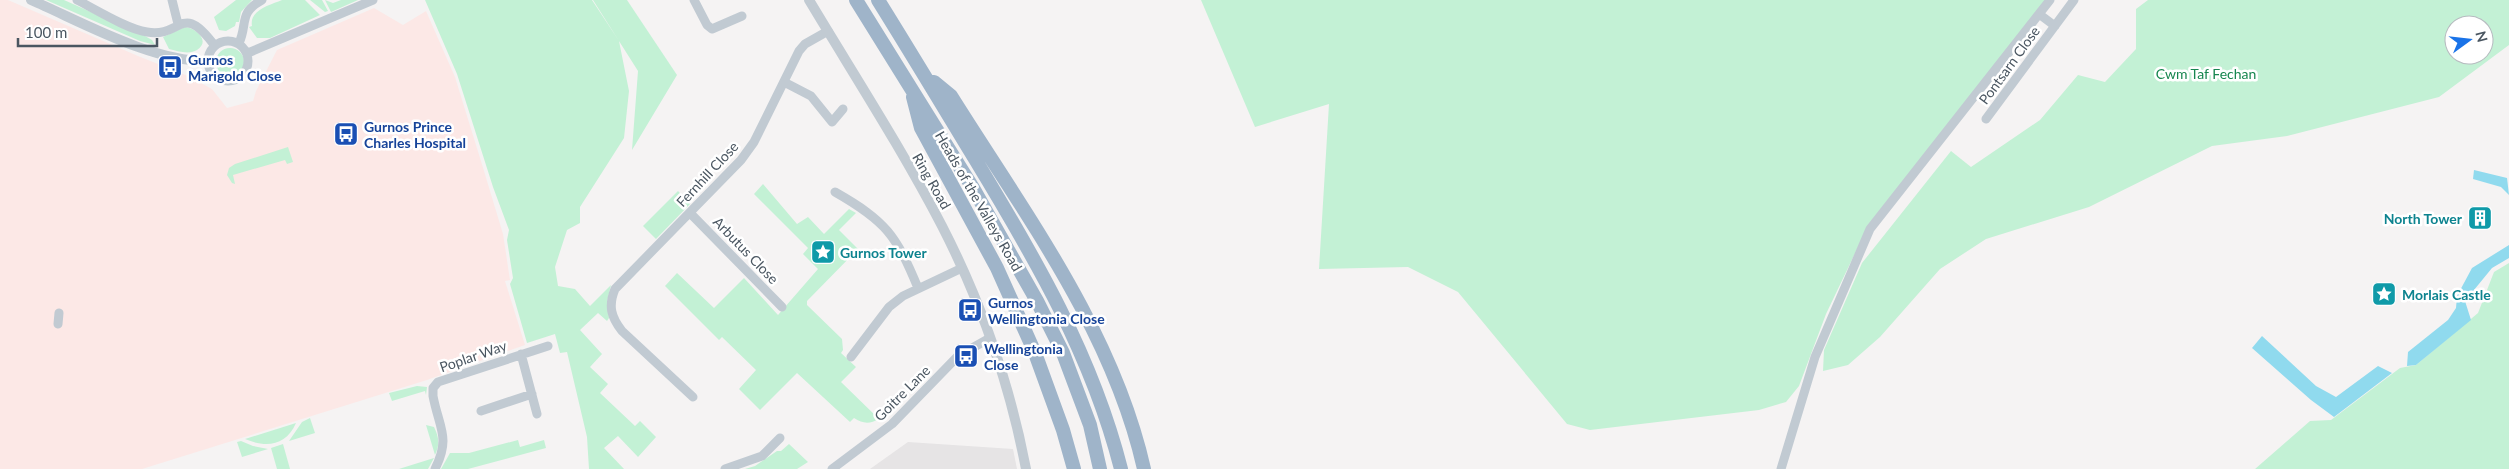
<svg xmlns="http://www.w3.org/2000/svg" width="2509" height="469" font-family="Lato,sans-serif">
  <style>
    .education { fill: #e6e4e5 }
    .medical { fill: #fce8e6 }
    .green { fill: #c3f1d5; fill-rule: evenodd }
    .water { fill: #90daee }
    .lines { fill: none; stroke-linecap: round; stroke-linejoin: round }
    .minor { stroke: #c1cad2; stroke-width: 9 }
    .tertiary { stroke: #c1cad2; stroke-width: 10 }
    .trunk { stroke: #9fb4c9; stroke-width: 14 }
    .labels { text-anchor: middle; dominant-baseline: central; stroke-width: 5; stroke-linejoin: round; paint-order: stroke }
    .transit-label { font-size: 14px; font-weight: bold; fill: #164399; stroke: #fff; text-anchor: start }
    .street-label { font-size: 14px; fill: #4a5661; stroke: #fff }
    .park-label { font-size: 14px; fill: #17864f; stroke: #fff }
    .culture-label { font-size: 14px; font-weight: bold; fill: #0d838f; stroke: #fff; text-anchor: start }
  </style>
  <rect width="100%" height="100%" fill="#f5f3f3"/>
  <path class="education" d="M908 442 1013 449 1017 469H870Z"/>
  <path class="medical" d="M0 0H8L138 56 188 76 212 89 227 108 253 101 256 91 277 50 374 8 403 25 426 11 455 77 484 171 503 234 510 280 505 281 525 345 427 380 142 469H0Z"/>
  <path class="green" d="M46 0H64L145 36 152 40 155 45 140 41Z
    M236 0H252L241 12 239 22H236L235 26 226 31 219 30 214 17Z
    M282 0H305L320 15 270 38H257L249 27 252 26C249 10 270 5 282 0Z
    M310 0H322L328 11 325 12Z
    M325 0 333 3 341 0H358L331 12Z
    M425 0H592L619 41 629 91 624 138 580 207V223L567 230 555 267 558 286 575 289 590 306 611 285 607 302 609 318 607 321 598 313 580 330 602 354 590 367 608 384 600 393 635 426 640 421 656 437 638 457 618 436 604 448 624 469H589L587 437 567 352 560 353 555 334 527 343 510 284 513 278 507 240 509 230 493 187 457 74Z
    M593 0H627L677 75 632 150 638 71Z
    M1201 0H2046L1869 224 1826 314 1799 386 1786 402 1759 410 1590 430 1567 424 1458 292 1408 267 1319 269 1329 104 1255 127Z
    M2148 0H2509V45L2439 97 2287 136 2212 146 2089 207 1986 239 1940 269 1880 337 1848 365 1823 371 1824 350 1862 263 1951 151 1971 167 2040 120 2078 75 2105 82 2136 49V9ZM2454 25H2484V55H2454Z
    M185 27C196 28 211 41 197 50 189 55 177 51 169 49L163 37Z
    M216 62a14 14 0 1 1 28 0a14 14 0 1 1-28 0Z
    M288 147 293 162 287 164 285 160 233 175 235 184 232 183 227 175 229 168 235 164Z
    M763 184 797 224 808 217 824 234 849 209 856 213 839 230 858 249 807 301V305L842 339 843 350 841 353 856 367 841 382 879 419C870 424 863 424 854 418L850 422 797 373 760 410 739 389 756 370 722 337 719 340 665 286 677 273 714 308 744 278 778 315 818 269 803 254 808 248 754 194Z
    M678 191 690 204 656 239 643 226Z
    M2509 263V469H2255L2310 421 2331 420 2400 368 2416 365 2478 313 2494 272Z
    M417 386 427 387 426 395 425 391 392 401 389 393Z
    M310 418 315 433 289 441 302 422Z
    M296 423C286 446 266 448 245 439Z
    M426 425 434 427C439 437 440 445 435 455Z
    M518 440 520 447 544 440 546 448 468 469H441L450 453H469Z
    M241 441 253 446 268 449 242 457 237 442Z
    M283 444 290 469H277L271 448Z
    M789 444 808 462 797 469H745L755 466 777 451H781Z
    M434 458 428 469H399L402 468Z"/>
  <path class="water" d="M2474 170 2507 178 2509 195 2501 187 2473 179Z
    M2509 245V258L2492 268 2465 301 2471 320 2416 365 2407 366 2408 352 2448 320 2456 308 2457 296 2472 268Z
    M2262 336 2316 386 2336 397 2378 366 2392 373 2334 417 2311 400 2252 348Z"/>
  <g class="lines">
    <path class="minor" d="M77 0C95 9 127 29 147 32 183 38 181 0 215 46
      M172 0 178 24
      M694 0 707 25 712 29 742 16
      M2039 14 2055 26
      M208 61a20 20 0 1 1 40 0a20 20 0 1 1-40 0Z
      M239 43C248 24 238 13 262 0
      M248 53 373 0
      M784 82 811 96 832 122 843 109
      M1986 119 2074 0
      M835 192C886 221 896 235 918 288
      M690 213 782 307
      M58 324 59 313
      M521 354 537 414
      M851 357 889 307 903 296 962 268
      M693 397 622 331C611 317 608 306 615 289L741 160 754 142 799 51 805 44 828 31
      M481 411 532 394
      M435 469C451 437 439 428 433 396V388L438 382 548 346
      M725 469 762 456 780 438
      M832 469 892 424 958 356 990 338
      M1781 469 1815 357 1870 229 2050 0"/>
    <path class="tertiary" d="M31 0C82 22 152 62 208 61
      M809 0C854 75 902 149 942 226 981 302 1010 385 1026 469"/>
    <path class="trunk" d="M856 0 973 188 1037 301 1063 353 1090 425 1100 469
      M878 0C911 53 943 106 975 159 1035 258 1092 355 1121 469
      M934 82 951 96C1025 214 1113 331 1144 469
      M913 97 921 128 997 268 1035 353 1063 430 1074 469"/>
  </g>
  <defs>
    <symbol id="bus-square" viewBox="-11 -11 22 22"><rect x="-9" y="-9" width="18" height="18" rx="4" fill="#1a4fb4" stroke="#fff"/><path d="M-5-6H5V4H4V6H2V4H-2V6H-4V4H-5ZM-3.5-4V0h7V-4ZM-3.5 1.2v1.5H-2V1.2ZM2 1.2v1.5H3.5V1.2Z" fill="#fff"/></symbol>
    <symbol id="building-square" viewBox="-11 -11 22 22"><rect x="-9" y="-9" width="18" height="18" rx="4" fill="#0f9aa8" stroke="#fff"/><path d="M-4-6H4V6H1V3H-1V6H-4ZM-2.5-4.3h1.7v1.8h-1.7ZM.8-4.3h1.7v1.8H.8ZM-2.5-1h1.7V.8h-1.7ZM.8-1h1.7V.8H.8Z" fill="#fff"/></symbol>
    <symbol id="sight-square" viewBox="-11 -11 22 22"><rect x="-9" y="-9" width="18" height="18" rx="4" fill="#0f9aa8" stroke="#fff"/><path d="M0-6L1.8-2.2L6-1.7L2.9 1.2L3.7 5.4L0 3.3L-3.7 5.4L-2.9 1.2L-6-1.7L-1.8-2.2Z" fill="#fff"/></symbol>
  </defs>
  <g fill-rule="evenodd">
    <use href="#bus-square" x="156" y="53" width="28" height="28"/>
    <use href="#bus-square" x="332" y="120" width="28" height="28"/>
    <use href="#building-square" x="2466" y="204" width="28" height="28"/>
    <use href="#sight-square" x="809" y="238" width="28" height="28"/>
    <use href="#sight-square" x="2370" y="280" width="28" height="28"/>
    <use href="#bus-square" x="956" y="296" width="28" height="28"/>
    <use href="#bus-square" x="952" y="342" width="28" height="28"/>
  </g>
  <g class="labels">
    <g class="transit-label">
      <text x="188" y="59">Gurnos<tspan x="188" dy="16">Marigold Close</tspan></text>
      <text x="364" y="126">Gurnos Prince<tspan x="364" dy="16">Charles Hospital</tspan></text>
      <text x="988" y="302">Gurnos<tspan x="988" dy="16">Wellingtonia Close</tspan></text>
      <text x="984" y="348">Wellingtonia<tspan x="984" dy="16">Close</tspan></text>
    </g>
    <g class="street-label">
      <text transform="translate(2009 65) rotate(-54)">Pontsarn Close</text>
      <text transform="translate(707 174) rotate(-47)">Fernhill Close</text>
      <text transform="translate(932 181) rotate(60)">Ring Road</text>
      <text transform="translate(979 201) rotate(60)">Heads of the Valleys Road</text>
      <text transform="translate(746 250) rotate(46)">Arbutus Close</text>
      <text transform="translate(473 356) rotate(-19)">Poplar Way</text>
      <text transform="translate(902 393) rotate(-45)">Goitre Lane</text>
    </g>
    <g class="park-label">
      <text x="2206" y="73">Cwm Taf Fechan</text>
    </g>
    <g class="culture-label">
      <text x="2462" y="218" text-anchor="end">North Tower</text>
      <text x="840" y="252">Gurnos Tower</text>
      <text x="2402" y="294">Morlais Castle</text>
    </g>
  </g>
  <g transform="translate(2469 40) rotate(75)"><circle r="24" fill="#ffffff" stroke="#b7bbc0"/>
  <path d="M0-4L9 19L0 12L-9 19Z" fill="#1a73e8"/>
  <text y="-8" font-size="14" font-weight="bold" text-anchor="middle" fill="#4a5661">N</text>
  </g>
  <path d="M18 38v8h139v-8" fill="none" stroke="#4a5661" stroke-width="2.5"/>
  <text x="25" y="38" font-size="15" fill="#4a5661" stroke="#ffffff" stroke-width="4" paint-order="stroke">100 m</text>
</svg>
